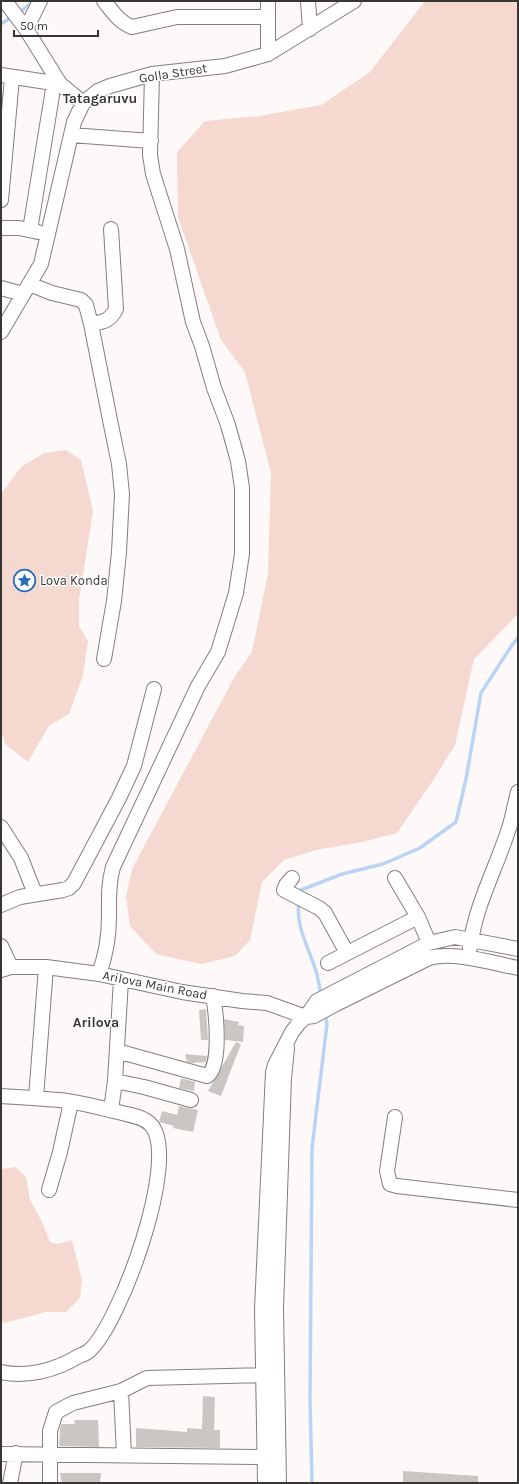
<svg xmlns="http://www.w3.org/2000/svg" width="519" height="1484" font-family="Karla,sans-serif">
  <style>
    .green { fill: #f5d8d0 }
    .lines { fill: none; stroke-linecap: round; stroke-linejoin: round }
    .stream { stroke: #bbd4f5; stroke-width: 3.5 }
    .building { fill: #c9c6c4 }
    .minor-casing { stroke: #837f7e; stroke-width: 16 }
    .minor { stroke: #fff; stroke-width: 14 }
    .labels { text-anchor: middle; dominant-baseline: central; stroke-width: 3; stroke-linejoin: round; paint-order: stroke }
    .street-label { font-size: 13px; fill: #373635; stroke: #fff }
    .poi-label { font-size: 13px; fill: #373635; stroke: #fff; text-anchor: start }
    .neighbourhood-label { font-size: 14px; font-weight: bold; fill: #373635; stroke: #fff }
  </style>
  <rect width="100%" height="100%" fill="#fdf9f8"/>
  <path class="green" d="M425 1H518V614L474 659 455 745 434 779 397 833 362 842 316 850 284 860 262 882 250 940 235 956 201 964 156 954 130 926 126 897 132 869 235 676 252 652 268 573 271 473 245 372 221 340 178 217 177 152 205 121 259 116 321 105 370 72Z
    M66 450 81 460 93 511 79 600V626L88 641 83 675 69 714 49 726 28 762 5 744 1 731V494L21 467 44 453Z
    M16 1167 26 1177 30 1200 42 1222 50 1242 58 1244 72 1240 82 1280 80 1298 66 1312H46L4 1323 1 1321V1169Z"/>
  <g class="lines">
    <path class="stream" d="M19 13 32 2
      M1 24 13 16
      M300 895 301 890 342 874 383 864 420 848 456 822 466 779 481 693 512 645 518 638
      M299 902C295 924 308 947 315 968 318 976 319 986 321 995
      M312 1483 310 1399 312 1148 327 1024 325 1013"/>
  </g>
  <path class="building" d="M206 1009 208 1040H201L199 1010Z
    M224 1019 239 1022 238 1025 244 1026 243 1042 225 1040Z
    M236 1042 241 1044 221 1096 208 1091Z
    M185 1054 207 1056 206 1060V1062L192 1063 187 1062Z
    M181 1078 195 1082 194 1091 179 1088Z
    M179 1106 198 1110 193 1132 173 1128 174 1126 159 1122 162 1111 177 1115Z
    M203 1396 215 1397 214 1430H220V1448L136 1447V1428L187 1432V1428L202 1429Z
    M74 1420H98L99 1447 59 1446 60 1429 61 1424H75Z
    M403 1471 478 1476V1483H403Z
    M60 1473H101L100 1483H62Z"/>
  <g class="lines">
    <defs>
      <path id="minor" d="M5 1 26 29 60 84 83 103
        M104 1C113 12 119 22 132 27L177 17H268
        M308 1 310 29
        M26 29 40 1
        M268 54V1
        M1 75 60 84
        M71 135 151 141
        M1 200 12 78
        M1 228H19L38 232
        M30 230 54 83
        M29 284 52 293 81 300 86 305 91 324 111 425 119 464 122 494 119 552 114 601 104 659
        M1 288 23 294
        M91 324C103 322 110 321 116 309L111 229
        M1 332 41 264 74 122 83 103 98 91 110 86 152 74 225 66 268 54 354 1
        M1 827 21 858 35 894
        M292 878 286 885 284 890 319 908 325 913 347 953
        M395 878 418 917 429 943
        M1 905 20 897 63 890 69 888 74 883 119 798 134 766 154 689
        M1 946 11 967
        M470 948C475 905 497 867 510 825 513 815 515 803 518 792
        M328 963 418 917
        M1 970 11 967H46L99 974 182 992 242 1001 267 1003 306 1017 314 1016 334 1005 429 958C454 951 492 963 518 968
        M99 974C106 955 109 936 109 916 109 900 108 884 113 867L198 686 218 652 236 593 242 554V488L238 461 228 425 214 388 202 346 193 322 177 249 153 174 150 155 152 74
        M121 980 115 1081 144 1087 191 1100
        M117 1051 207 1076C222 1066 216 1012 213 996
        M36 1098 46 967
        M111 1110 115 1081
        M395 1117 387 1171 390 1184 397 1186 518 1200
        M49 1190 60 1152 71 1102
        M1 1372C27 1378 56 1370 79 1356 82 1355 87 1353 90 1350 120 1323 181 1158 151 1125 143 1116 129 1115 118 1112 98 1107 79 1102 59 1100 40 1098 20 1097 1 1096
        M121 1391 124 1455
        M1 1454 265 1457
        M10 1483 16 1453
        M50 1483V1431L56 1412 73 1403 121 1391 147 1378 264 1375
        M265 1483 262 1309 273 1072 275 1065 292 1032 299 1023 306 1017 317 1001 429 943 455 937 518 949
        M279 1483 276 1308 284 1078 287 1048"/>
    </defs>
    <use href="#minor" class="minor-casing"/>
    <use href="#minor" class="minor"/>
  </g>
  <defs>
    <symbol id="sight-ring" viewBox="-11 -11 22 22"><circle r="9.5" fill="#fff" stroke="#266bbc" stroke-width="1.5"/><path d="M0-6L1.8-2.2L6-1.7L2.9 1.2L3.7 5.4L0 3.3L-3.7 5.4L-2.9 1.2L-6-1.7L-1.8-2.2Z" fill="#266bbc"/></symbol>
  </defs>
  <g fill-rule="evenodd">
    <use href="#sight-ring" x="12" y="568" width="25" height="25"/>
  </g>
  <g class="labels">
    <g class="street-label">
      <text transform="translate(173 73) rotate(-9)">Golla Street</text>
      <text transform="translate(155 985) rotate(11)">Arilova Main Road</text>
    </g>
    <g class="poi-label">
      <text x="40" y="580">Lova Konda</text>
    </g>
    <g class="neighbourhood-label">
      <text x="100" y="98">Tatagaruvu</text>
      <text x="96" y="1022">Arilova</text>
    </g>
  </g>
  <rect width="519" height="1484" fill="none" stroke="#373635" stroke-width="4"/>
  <path d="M14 30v6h84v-6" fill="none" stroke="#373635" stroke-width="2"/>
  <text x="20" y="30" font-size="12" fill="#373635" stroke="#ffffff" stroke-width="3" paint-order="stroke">50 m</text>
</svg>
